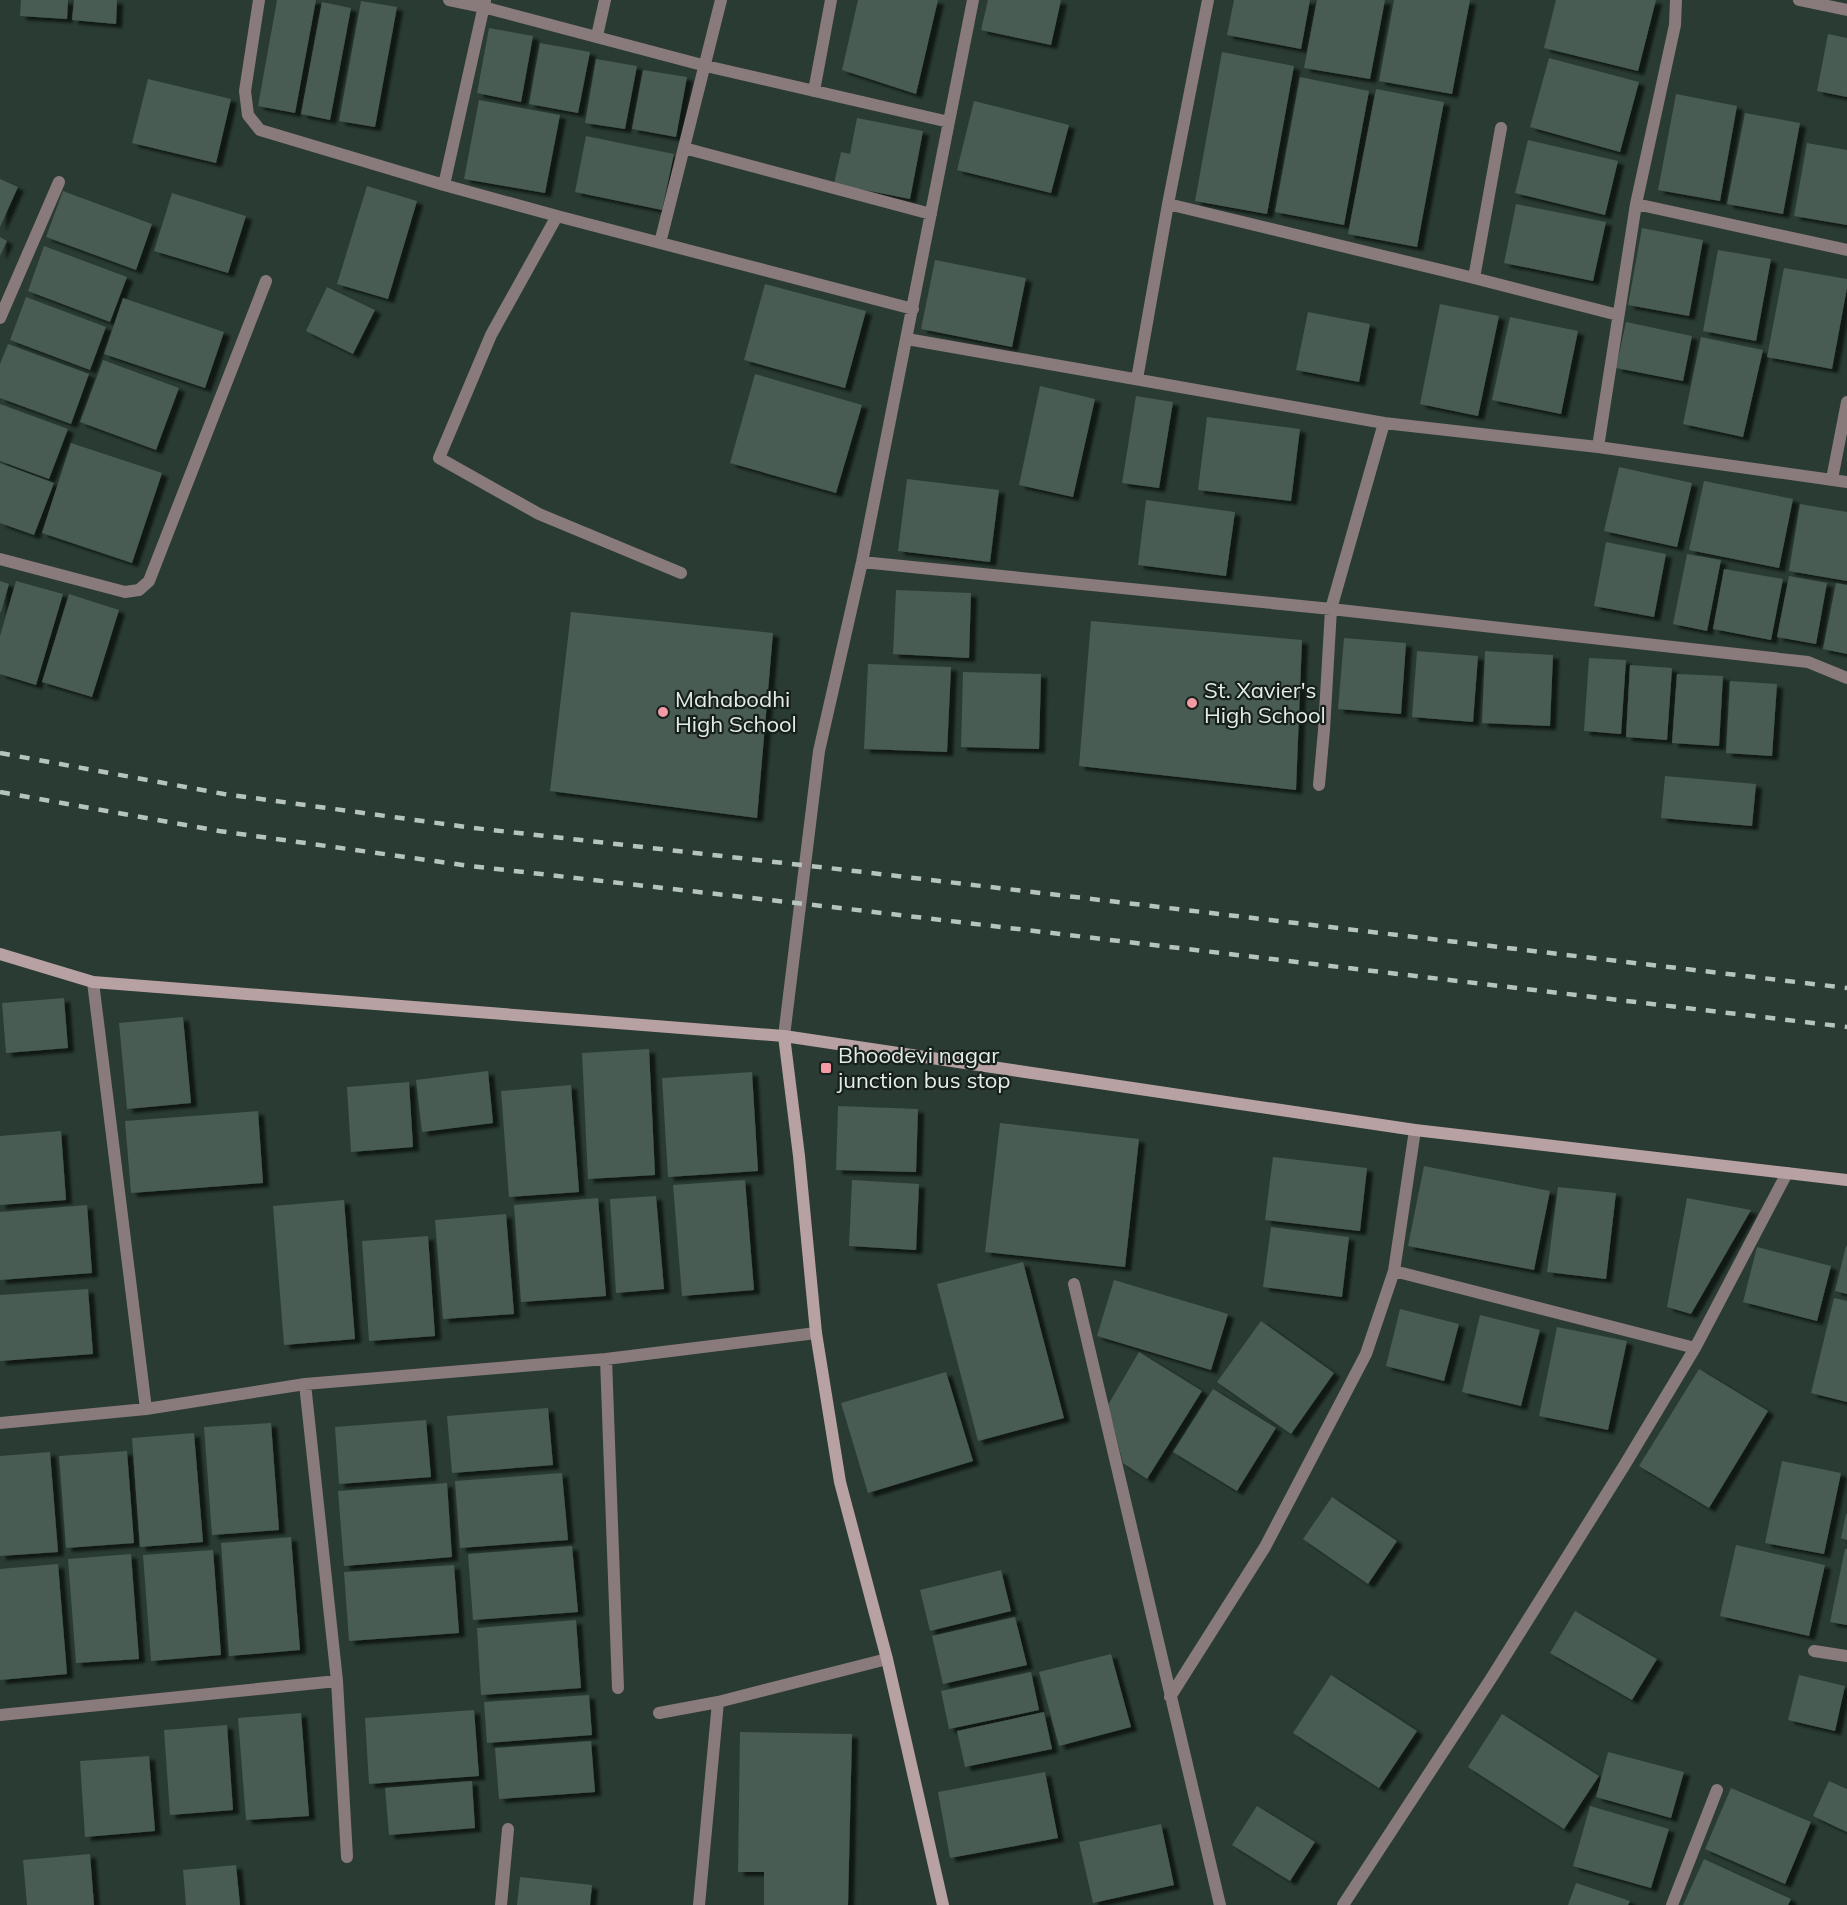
<svg xmlns="http://www.w3.org/2000/svg" width="1847" height="1905" font-family="Mulish,sans-serif">
  <style>
    .building { fill: #485b53; filter: url(#shadow) }
    .lines { fill: none; stroke-linecap: round; stroke-linejoin: round }
    .street { stroke: #897a7b; stroke-width: 12 }
    .secondary { stroke: #b8a1a2; stroke-width: 12 }
    .rail { stroke: #b7c3bd; stroke-width: 4.5; stroke-dasharray: 10 10; stroke-linecap: butt }
    .poi-dot { fill: #f49aa4; stroke: #18201c; stroke-width: 2 }
    .labels { text-anchor: middle; dominant-baseline: central; stroke-width: 4.5; stroke-linejoin: round; paint-order: stroke }
    .poi-label { font-size: 22px; fill: #e3ede8; stroke: #18201c; text-anchor: start }
  </style>
  <defs>
    <filter id="shadow"><feDropShadow dx="6" dy="4" stdDeviation="1.5" flood-color="#0009"/></filter>
  </defs>
  <rect width="100%" height="100%" fill="#293b33"/>
  <path class="building" d="M21 0H68L67 19 20 16Z
    M74 0H117L116 24 72 20Z
    M277 0H316L295 113 258 106Z
    M858 0H938L916 94 842 70Z
    M988 0H1061L1051 45 981 30Z
    M1234 0H1310L1301 49 1227 35Z
    M1317 0H1385L1370 79 1304 68Z
    M1394 0H1470L1452 94 1379 81Z
    M1556 0H1656L1638 71 1544 48Z
    M361 1 397 7 375 127 339 121Z
    M322 2 351 8 330 120 301 114Z
    M489 28 533 36 521 102 477 93Z
    M1828 34 1847 38V97L1817 91Z
    M540 43 590 52 578 113 529 104Z
    M1222 52 1294 66 1267 214 1195 201Z
    M1549 58 1639 82 1620 152 1530 127Z
    M596 59 637 66 625 129 585 123Z
    M643 70 687 77 676 137 632 129Z
    M1300 77 1369 91 1344 225 1275 212Z
    M148 79 231 99 216 163 132 143Z
    M1376 89 1444 102 1417 247 1348 234Z
    M1676 94 1737 106 1720 201 1658 190Z
    M479 100 560 115 545 193 464 179Z
    M974 101 1069 125 1051 193 957 170Z
    M1745 113 1800 123 1783 214 1727 204Z
    M857 118 923 131 910 199 834 184 841 152 850 154Z
    M586 136 674 154 662 210 575 192Z
    M1528 140 1618 161 1605 215 1515 193Z
    M1807 143 1847 150V225L1794 216Z
    M0 179 18 187 0 227Z
    M367 186 417 201 388 299 337 284Z
    M63 191 152 224 136 270 46 237Z
    M172 193 246 216 228 273 154 251Z
    M1516 204 1606 222 1593 281 1504 263Z
    M1642 228 1703 240 1689 316 1628 305Z
    M0 237 7 241 0 256Z
    M44 246 127 277 110 322 28 291Z
    M1718 250 1771 259 1756 341 1703 331Z
    M935 260 1026 278 1012 347 921 329Z
    M1784 268 1847 279V288L1832 369 1767 357Z
    M765 284 866 311 845 388 744 360Z
    M327 287 375 310 353 354 306 331Z
    M26 297 106 327 90 370 10 340Z
    M123 298 224 332 205 388 104 354Z
    M1440 304 1499 316 1478 416 1420 404Z
    M1308 312 1370 324 1359 382 1296 370Z
    M1510 317 1578 331 1561 414 1492 400Z
    M1626 322 1692 336 1683 381 1616 368Z
    M1701 337 1763 350 1743 437 1683 424Z
    M8 344 89 374 71 424 0 398V364Z
    M103 360 179 388 156 450 80 422Z
    M755 374 862 405 836 493 730 463Z
    M1040 386 1095 399 1073 497 1019 485Z
    M1136 396 1173 402 1159 488 1122 483Z
    M0 404 68 429 49 479 0 461Z
    M1207 417 1300 429 1291 501 1198 490Z
    M71 443 162 473 132 563 42 533Z
    M0 463 54 483 34 535 0 523Z
    M1619 467 1692 483 1677 547 1604 531Z
    M907 479 999 490 990 562 898 551Z
    M1704 481 1793 499 1779 568 1689 550Z
    M1146 500 1235 512 1226 576 1138 565Z
    M1800 504 1847 512V581L1789 571Z
    M1606 542 1666 554 1654 617 1594 606Z
    M1687 554 1721 560 1707 631 1673 624Z
    M1724 569 1783 579 1771 640 1713 629Z
    M1789 576 1827 583 1816 644 1777 637Z
    M0 581 9 584 1 612H0Z
    M16 581 63 594 36 685 0 674V636Z
    M1836 583 1847 585V654L1823 649Z
    M896 590 971 593 969 658 893 654Z
    M69 594 119 610 92 697 42 682Z
    M571 612 773 633 757 818 550 791Z
    M1091 621 1302 640 1296 790 1079 766Z
    M1344 638 1406 643 1401 714 1338 709Z
    M1417 651 1478 656 1473 722 1412 717Z
    M1485 651 1553 655 1550 726 1482 723Z
    M1589 658 1626 660 1621 734 1584 731Z
    M868 664 951 667 947 752 864 749Z
    M1630 665 1672 668 1667 740 1626 737Z
    M963 672 1041 674 1039 749 961 747Z
    M1677 674 1723 676 1719 746 1672 743Z
    M1730 681 1777 684 1772 756 1726 753Z
    M1665 776 1756 784 1752 826 1661 818Z
    M64 998 68 1048 6 1053 2 1003Z
    M183 1017 191 1103 127 1109 119 1023Z
    M649 1049 655 1175 588 1179 582 1053Z
    M488 1071 493 1123 422 1132 416 1080Z
    M752 1072 758 1171 668 1177 662 1078Z
    M409 1082 413 1147 351 1152 347 1087Z
    M571 1085 579 1192 509 1197 501 1091Z
    M838 1106 918 1109 916 1172 836 1170Z
    M258 1111 263 1183 131 1193 125 1121Z
    M1000 1123 1139 1139 1125 1267 985 1252Z
    M61 1131 66 1200 0 1205V1136Z
    M1273 1157 1367 1168 1360 1231 1265 1220Z
    M1424 1166 1550 1191 1534 1270 1408 1246Z
    M745 1180 754 1290 682 1296 673 1185Z
    M852 1180 919 1184 916 1250 849 1246Z
    M1558 1187 1616 1193 1606 1279 1547 1272Z
    M656 1196 664 1289 616 1293 610 1199Z
    M598 1198 606 1296 521 1302 514 1205Z
    M1687 1198 1751 1210 1691 1314 1667 1307Z
    M344 1200 355 1339 284 1345 273 1206Z
    M87 1205 92 1273 0 1280V1212Z
    M506 1214 514 1314 443 1319 435 1220Z
    M1271 1227 1349 1237 1342 1297 1263 1287Z
    M428 1236 435 1336 369 1341 362 1241Z
    M1846 1246H1847V1294L1835 1291Z
    M1757 1247 1831 1266 1817 1321 1743 1302Z
    M1023 1262 1064 1418 978 1441 937 1284Z
    M1114 1280 1228 1314 1211 1370 1097 1336Z
    M88 1289 93 1354 0 1361V1295Z
    M1834 1298 1847 1301V1402L1811 1393Z
    M1400 1309 1459 1324 1444 1381 1386 1366Z
    M1480 1315 1540 1330 1521 1406 1462 1392Z
    M1261 1321 1334 1373 1291 1434 1217 1382Z
    M1557 1327 1627 1341 1608 1430 1539 1416Z
    M1139 1352 1202 1391 1147 1479 1123 1463 1108 1405Z
    M1699 1369 1768 1411 1709 1508 1639 1466Z
    M946 1372 973 1461 868 1493 841 1403Z
    M1213 1389 1276 1428 1237 1491 1173 1452Z
    M548 1408 553 1465 452 1473 447 1416Z
    M426 1420 431 1477 339 1484 335 1427Z
    M271 1423 279 1530 212 1535 204 1427Z
    M194 1433 203 1542 140 1547 132 1438Z
    M127 1451 134 1543 66 1548 59 1456Z
    M50 1452 58 1552 0 1556V1456Z
    M1782 1461 1841 1473 1824 1554 1765 1543Z
    M562 1473 568 1540 460 1548 455 1481Z
    M447 1483 452 1557 344 1566 338 1491Z
    M1332 1497 1397 1541 1368 1584 1303 1539Z
    M1846 1514H1847V1540L1841 1538Z
    M291 1537 300 1650 229 1656 221 1543Z
    M1736 1545 1825 1565 1809 1636 1720 1616Z
    M572 1546 578 1612 473 1620 468 1554Z
    M1845 1549H1847V1625L1830 1622Z
    M213 1550 221 1655 151 1661 143 1555Z
    M131 1554 139 1659 76 1663 68 1559Z
    M58 1564 67 1674 0 1680V1569Z
    M454 1565 459 1633 349 1641 344 1572Z
    M1001 1570 1011 1611 930 1631 920 1590Z
    M1575 1611 1657 1659 1632 1700 1550 1653Z
    M1015 1617 1027 1665 943 1684 932 1636Z
    M576 1620 581 1688 481 1695 477 1628Z
    M1111 1654 1131 1727 1059 1746 1039 1672Z
    M1031 1672 1039 1710 949 1729 941 1691Z
    M1331 1675 1417 1731 1379 1788 1293 1733Z
    M1799 1675 1845 1686 1835 1731 1788 1720Z
    M589 1695 592 1735 487 1743 484 1702Z
    M474 1710 479 1776 369 1784 365 1718Z
    M1044 1712 1052 1749 965 1767 957 1731Z
    M301 1713 309 1816 246 1820 238 1718Z
    M1502 1714 1599 1776 1564 1829 1468 1767Z
    M227 1725 233 1810 170 1815 164 1730Z
    M740 1732 852 1734 848 1905H764V1872H738Z
    M591 1741 595 1792 499 1799 495 1748Z
    M1608 1752 1684 1772 1671 1818 1596 1797Z
    M149 1756 155 1831 85 1837 80 1761Z
    M1045 1772 1058 1838 950 1858 938 1792Z
    M472 1781 475 1828 389 1835 385 1788Z
    M1829 1781 1847 1789V1832L1813 1816Z
    M1731 1788 1811 1822 1785 1884 1705 1849Z
    M1257 1806 1315 1842 1290 1881 1232 1845Z
    M1590 1806 1669 1829 1651 1888 1573 1866Z
    M1161 1824 1174 1885 1093 1903 1079 1842Z
    M90 1854 94 1905H27L23 1860Z
    M1704 1859 1791 1899 1788 1905H1683Z
    M236 1865 240 1905H186L183 1870Z
    M520 1877 592 1885 590 1905H517Z
    M1576 1883 1630 1901 1628 1905H1568Z"/>
  <g class="lines">
    <path class="street" d="M259 0 245 91 248 115 260 130 444 185 557 216 913 309
      M449 0 483 7 706 66 949 122
      M1799 0 1847 10
      M597 36 605 0
      M814 91 831 0
      M684 148 931 214
      M444 185 485 1
      M1168 204 1474 278 1618 315
      M1636 204 1847 250
      M557 216 491 335 439 458 539 514 681 573
      M660 243 721 0
      M1474 278 1501 128
      M0 318 59 182
      M907 339 1384 423 1598 447 1847 482
      M1137 379 1168 204 1208 0
      M1598 447 1636 204 1675 25 1676 0
      M1832 479 1847 402
      M0 559 125 592 139 590 149 581 266 281
      M862 562 1331 609 1808 662 1847 678
      M1319 785 1324 730 1331 609 1384 423
      M93 982 146 1409
      M784 1036 819 751 862 562 973 0
      M1394 1271 1695 1348
      M1074 1284 1220 1905
      M606 1359 618 1688
      M305 1384 337 1681 347 1857
      M0 1423 146 1409 305 1384 606 1359 816 1333
      M1814 1651 1847 1656
      M1170 1697 1265 1547 1366 1354 1394 1271 1415 1130
      M659 1713 718 1702 887 1659
      M0 1715 337 1681
      M501 1905 508 1829
      M699 1905 718 1702
      M1343 1905 1492 1677 1624 1466 1695 1348 1787 1173
      M1672 1905 1717 1790"/>
    <path class="secondary" d="M0 954 93 982 784 1036 1415 1130 1847 1180
      M784 1036 799 1156 816 1333 840 1482 887 1659 943 1905"/>
    <path class="rail" d="M0 753 224 794 474 828 846 870 1847 988
      M0 792 219 831 470 866 840 908 1847 1027"/>
  </g>
  <g class="poi-dot">
    <circle cx="1192" cy="703" r="6"/>
    <circle cx="663" cy="712" r="6"/>
    <rect x="820" y="1062" width="12" height="12" rx="3"/>
  </g>
  <g class="labels">
    <g class="poi-label">
      <text x="1204" y="690">St. Xavier's<tspan x="1204" dy="25">High School</tspan></text>
      <text x="675" y="699">Mahabodhi<tspan x="675" dy="25">High School</tspan></text>
      <text x="838" y="1055">Bhoodevi nagar<tspan x="838" dy="25">junction bus stop</tspan></text>
    </g>
  </g>
</svg>
